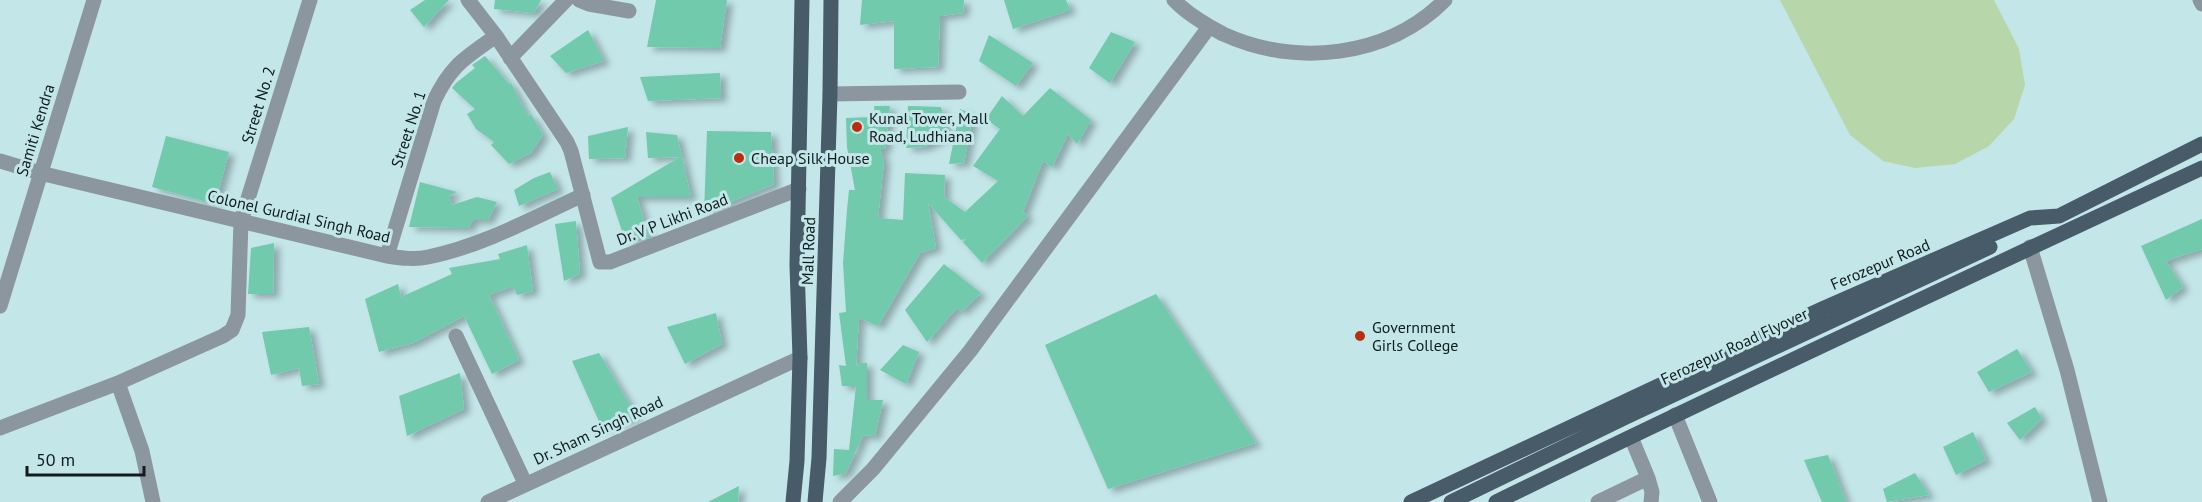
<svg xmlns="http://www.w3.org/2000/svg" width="2202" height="502" font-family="'PT Sans',sans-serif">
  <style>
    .green { fill: #b7d6a9 }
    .building { fill: #6fcaab; filter: url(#shadow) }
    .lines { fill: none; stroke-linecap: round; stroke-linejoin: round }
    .minor { stroke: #8c969e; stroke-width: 15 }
    .major { stroke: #485b68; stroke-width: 15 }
    .poi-dot { fill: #b92e0f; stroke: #c3e6e9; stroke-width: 2 }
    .labels { text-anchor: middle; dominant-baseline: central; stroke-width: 6; stroke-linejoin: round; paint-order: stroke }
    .street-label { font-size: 16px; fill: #101c1e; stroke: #c3e6e9 }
    .poi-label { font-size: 16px; fill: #101c1e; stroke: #c3e6e9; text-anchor: start }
  </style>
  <defs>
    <filter id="shadow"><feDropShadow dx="6" dy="4" stdDeviation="3" flood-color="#0004"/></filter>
  </defs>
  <rect width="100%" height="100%" fill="#c3e6e9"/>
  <path class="green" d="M1780 0H1994L2019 49 2025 85 2014 119 1989 146 1955 164 1915 168 1883 161 1850 135Z"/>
  <path class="building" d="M425 0H449L424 27 410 10Z
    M495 0H541L534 13 494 9Z
    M656 0H727L720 48 647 47Z
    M862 0H964L963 13 940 16 938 67 894 69V21L860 25Z
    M1004 0H1066L1070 10 1013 29Z
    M588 30 604 61 566 73 550 56Z
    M1111 32 1135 42 1110 83 1089 68Z
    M989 35 1033 63 1016 86 979 61Z
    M485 56 509 84 511 83 528 117 531 114 543 135 531 153 509 164 491 145 494 142 476 129 467 114 475 109 452 88 456 83 475 68 472 65Z
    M720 73 721 98 648 101 640 77Z
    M1050 88 1091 120 1077 144 1068 134 1052 167 1043 161 1023 212 1028 216 982 263 963 242 966 239 961 240 928 203 936 248 920 253 878 326 859 318 856 367 858 363H867V400H883L875 436 863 435 846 473 833 476 834 449 849 450 856 386H842L839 365 846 366 839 313 846 312 843 263 847 210 849 190H855L847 147 846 118 875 117 874 106H890L885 149H880L884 161 878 218 903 220 905 173 945 175 944 197 965 212 998 181 973 166 1000 129 986 119 1002 96 1023 116Z
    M908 106 941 107 948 135 924 147 906 148Z
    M960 109 973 114 964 163 949 164Z
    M628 127 625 158 589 159 588 136Z
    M707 131 771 132 774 184 704 213Z
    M646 132 677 135 691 197H637L649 237 625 240 611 198 680 157 648 158Z
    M166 136 229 152 215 204 152 187Z
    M550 172 558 189 519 206 514 190 534 178Z
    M420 182 457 192 449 196 452 205 477 197 497 202 488 220H473L468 228 409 227Z
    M2202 219V249L2166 261 2183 287 2166 300 2141 246Z
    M576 221 580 274 564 281 555 224Z
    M274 243 273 294H248L251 248Z
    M527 245 533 291 517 295 513 286 489 295 519 360 492 374 464 316 413 343 379 352 365 299 398 284 401 297 452 274 449 268 500 259 498 254Z
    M944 264 981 293 961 312 957 308 927 342 905 310Z
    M1156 294 1256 443 1108 489 1045 345Z
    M716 313 722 344 685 364 667 327Z
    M309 327 319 384 302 386 299 368 271 375 262 332Z
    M903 345 919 352 906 384 880 370Z
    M2017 349 2032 372 1989 392 1977 372Z
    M599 353 637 417 602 428 572 361Z
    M460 373 464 409 407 436 399 396Z
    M2035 407 2042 419 2020 440 2007 423Z
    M1973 432 1986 460 1956 475 1943 447Z
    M1828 455 1846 502H1822L1804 460Z
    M1915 473 1929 495 1887 502 1883 489Z
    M739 486 738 502H708Z"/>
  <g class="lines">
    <path class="minor" d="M468 0 496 36 567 142 571 151 600 262H610L799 189
      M579 0 589 4 629 11
      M1174 0C1187 14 1206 25 1223 34 1296 67 1387 58 1445 0
      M2200 0 2202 4
      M510 58 566 0
      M830 94 959 92
      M0 161 40 173 387 256C401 258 415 260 428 257 482 246 533 218 583 195
      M2030 247 2067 370 2100 502
      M387 256 434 101C451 65 465 58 496 36
      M0 306 94 0
      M456 336 525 483
      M118 383 142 451 153 502
      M1675 415 1710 502
      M0 428 118 383 223 336 232 330 238 315 241 221 310 0
      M1648 478 1652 492 1651 502
      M488 502 800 358
      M840 502 873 469 970 351 1209 27
      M1598 502 1648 478 1631 437"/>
    <path class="major" d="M793 502 797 461 800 358 797 265 802 0
      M815 502 819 458 830 94 831 0
      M1411 502 1824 308 2030 218 2059 216 2202 144
      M1451 502 1626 417 1990 247
      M1496 502C1730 388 1966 278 2202 168"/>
  </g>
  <g class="poi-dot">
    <circle cx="857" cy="127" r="6"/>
    <circle cx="739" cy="158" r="6"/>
    <circle cx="1360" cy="336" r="6"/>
  </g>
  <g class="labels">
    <g class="street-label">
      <text transform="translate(258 105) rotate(-73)">Street No. 2</text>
      <text transform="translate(408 129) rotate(-72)">Street No. 1</text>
      <text transform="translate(35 130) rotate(-73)">Samiti Kendra</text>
      <text transform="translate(299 216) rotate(13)">Colonel Gurdial Singh Road</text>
      <text transform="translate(672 219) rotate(-21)">Dr. V P Likhi Road</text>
      <text transform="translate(808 251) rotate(-88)">Mall Road</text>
      <text transform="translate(1880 264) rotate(-23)">Ferozepur Road</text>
      <text transform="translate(1734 346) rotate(-25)">Ferozepur Road Flyover</text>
      <text transform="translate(598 430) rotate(-25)">Dr. Sham Singh Road</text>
    </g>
    <g class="poi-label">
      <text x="869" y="118">Kunal Tower, Mall<tspan x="869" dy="18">Road, Ludhiana</tspan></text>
      <text x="751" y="158">Cheap Silk House</text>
      <text x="1372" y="327">Government<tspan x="1372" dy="18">Girls College</tspan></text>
    </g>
  </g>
  <path d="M27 466v9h117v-9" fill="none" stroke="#101c1e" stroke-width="3"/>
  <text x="36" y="466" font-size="18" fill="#101c1e" stroke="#c3e6e9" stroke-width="4.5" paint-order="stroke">50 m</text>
</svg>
